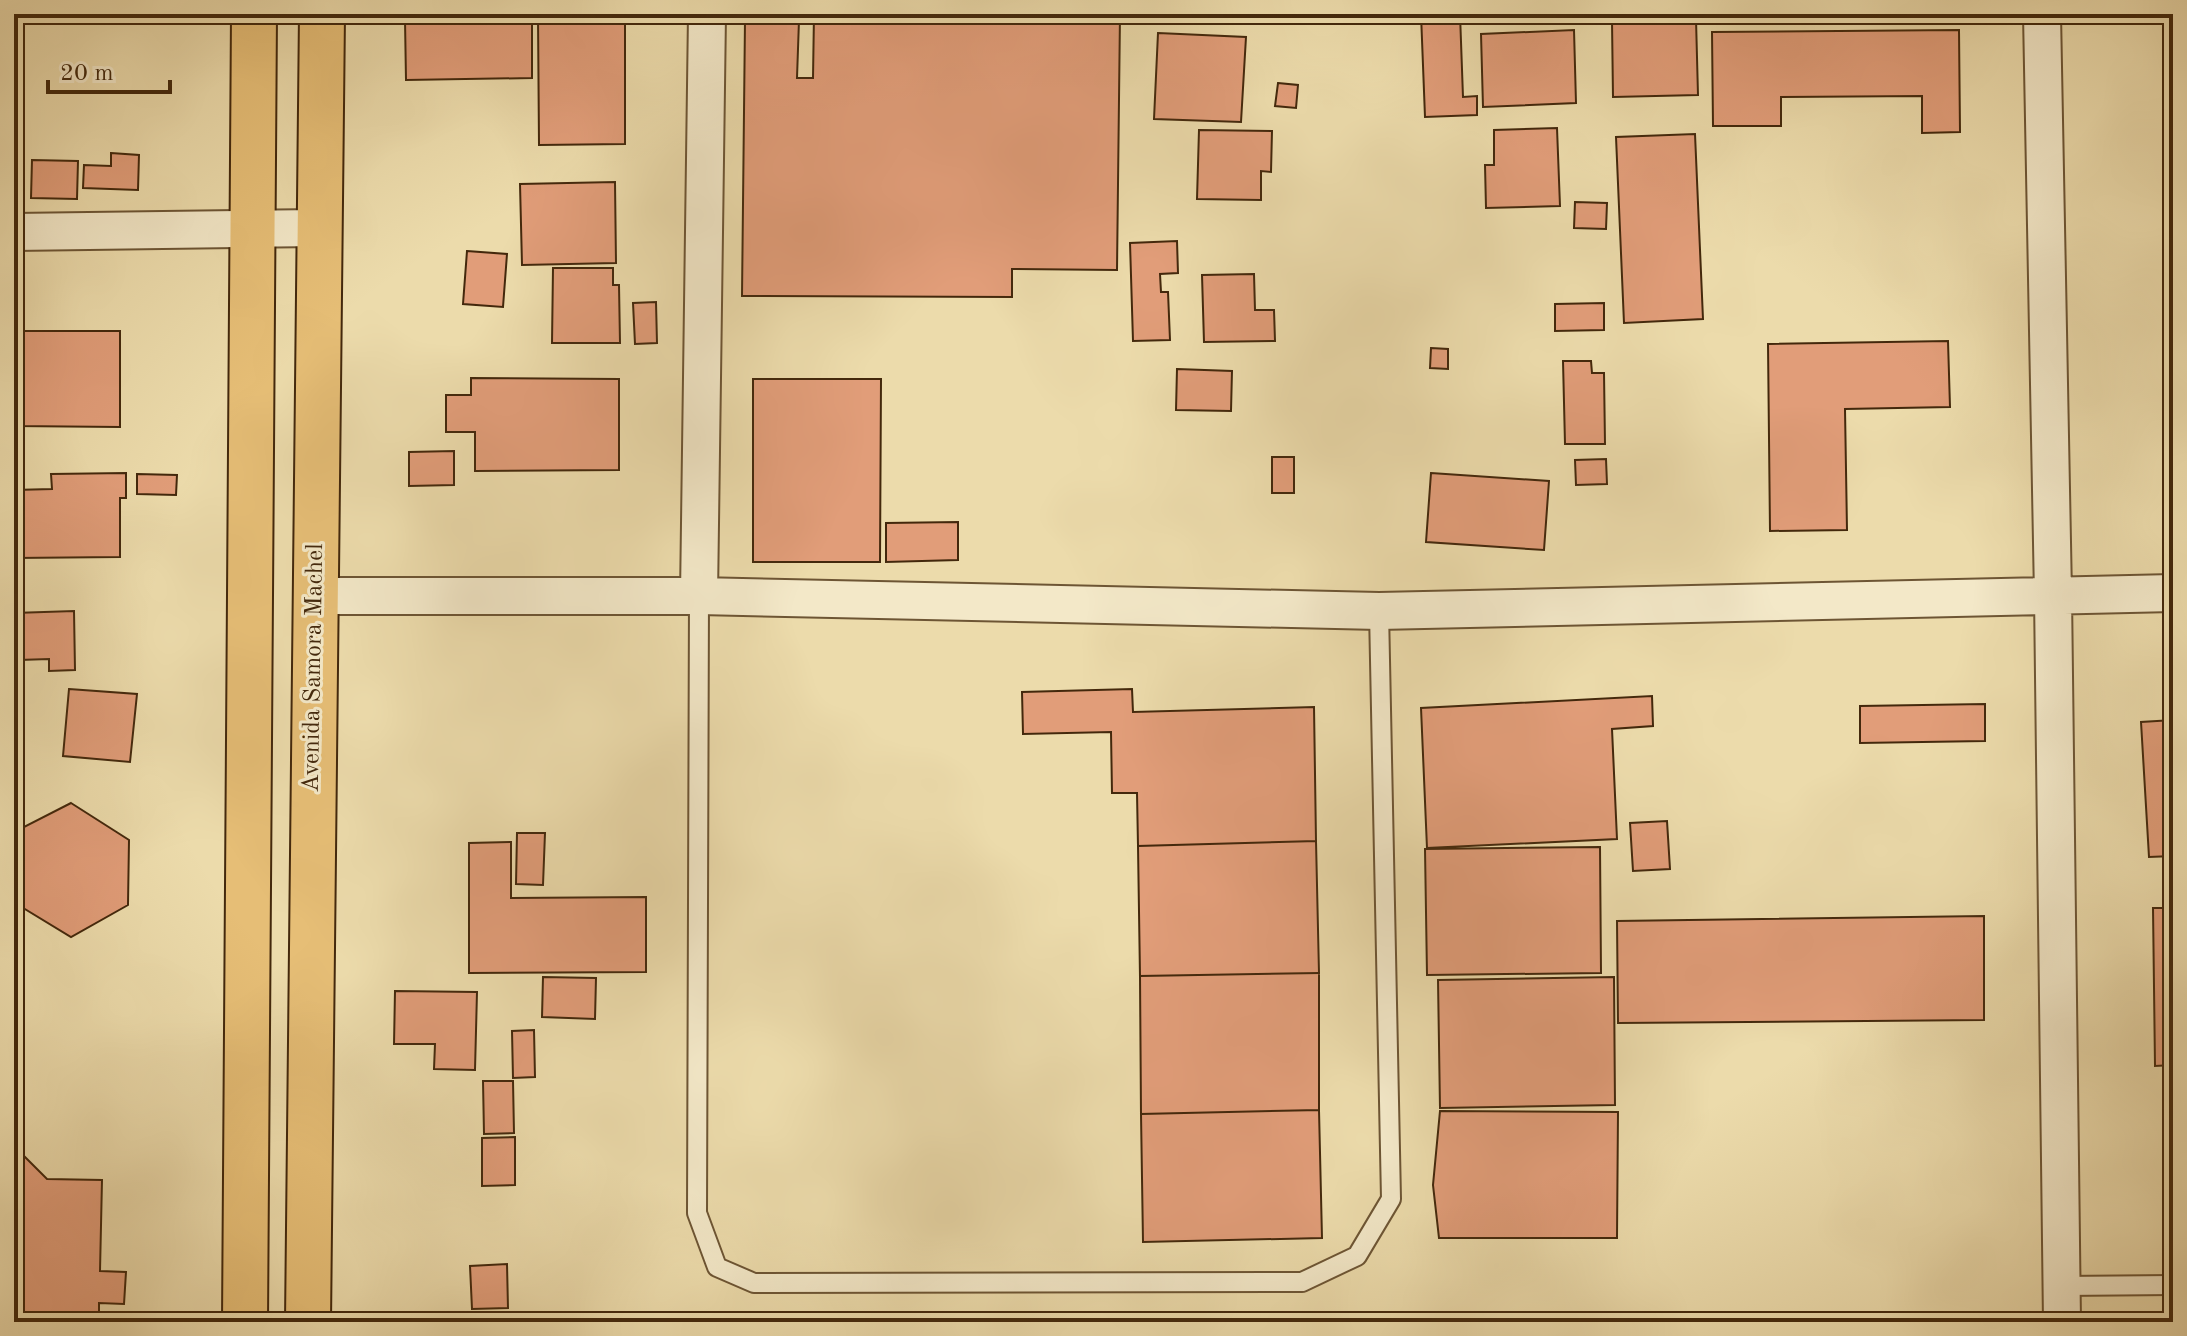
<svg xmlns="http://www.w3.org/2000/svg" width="2187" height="1336" font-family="'Old Standard TT',serif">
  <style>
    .building { fill: #e19d79; stroke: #43280c; stroke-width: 2 }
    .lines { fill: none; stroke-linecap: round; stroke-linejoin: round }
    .lane-casing { stroke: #6d5534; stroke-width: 22 }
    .street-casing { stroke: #6d5534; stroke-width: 40 }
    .highway-casing { stroke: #43280c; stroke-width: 48 }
    .lane { stroke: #f3e8c8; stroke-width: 18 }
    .street { stroke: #f3e8c8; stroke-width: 36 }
    .highway { stroke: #e6be76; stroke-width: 44 }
    .labels { text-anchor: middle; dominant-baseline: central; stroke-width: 6; stroke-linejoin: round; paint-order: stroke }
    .street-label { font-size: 24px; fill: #43280c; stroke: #f3e8c8 }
  </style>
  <rect width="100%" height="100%" fill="#ecdbab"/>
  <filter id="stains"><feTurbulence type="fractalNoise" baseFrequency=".0025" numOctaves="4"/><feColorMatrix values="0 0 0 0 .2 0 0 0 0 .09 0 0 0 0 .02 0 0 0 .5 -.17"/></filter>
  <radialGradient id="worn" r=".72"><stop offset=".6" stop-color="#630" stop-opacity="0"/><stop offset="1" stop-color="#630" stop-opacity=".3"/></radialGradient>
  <path class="building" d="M814 14H1120L1117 270 1012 269V297L742 296 745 20H799L797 78H813Z
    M1421 14H1460L1463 97 1477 96V115L1425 117Z
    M538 17H625V144L539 145Z
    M532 18V78L406 80 405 20Z
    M1696 19 1698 95 1613 97 1612 21Z
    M1574 30 1576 103 1483 107 1481 34Z
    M1959 30 1960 132 1922 133V96L1781 97V126H1713L1712 32Z
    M1158 33 1246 37 1241 122 1154 119Z
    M1278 83 1298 85 1296 108 1275 106Z
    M1557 128 1560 206 1486 208 1485 165H1494V130Z
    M1199 130 1272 131 1271 172 1261 171V200L1197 199Z
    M1695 134 1703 319 1624 323 1616 137Z
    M14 151H23L24 198H14Z
    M111 153 139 155 138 190 83 188 84 165 111 166Z
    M32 160 78 161 77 199 31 198Z
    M615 182 616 263 522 265 520 184Z
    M1575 202 1607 203 1606 229 1574 228Z
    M1177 241 1178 273 1160 274 1161 292H1168L1170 340 1133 341 1130 243Z
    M467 251 507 254 503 307 463 304Z
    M553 268H613V285H619L620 343H552Z
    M1254 274 1255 310H1274L1275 341 1204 342 1202 275Z
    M656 302 657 343 635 344 633 303Z
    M1604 303V330L1555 331V304Z
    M14 331H120V427L14 426Z
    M1948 341 1950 407 1845 409 1847 530 1770 531 1768 344Z
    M1431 348 1448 349V369L1430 368Z
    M1563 361H1591L1592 373H1604L1605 444H1565Z
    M1177 369 1232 371 1231 411 1176 410Z
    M471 378 619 379V470L475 471V432H446V395H471Z
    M753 379H881L880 562H753Z
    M454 451V485L409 486V452Z
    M1272 457H1294V493H1272Z
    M1606 459 1607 484 1576 485 1575 460Z
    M126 473V498H120V557L14 558V490L52 489 51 474Z
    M1431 473 1549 481 1544 550 1426 542Z
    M137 474 177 475 176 495 137 494Z
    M958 522V560L886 562V523Z
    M74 611 75 670 49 671V659L19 660 20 694H14V613Z
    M69 689 137 694 130 762 63 756Z
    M1132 689 1133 712 1314 707 1316 841 1138 846 1137 793H1112L1111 732 1023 734 1022 692Z
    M1652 696 1653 726 1612 729 1617 839 1427 848 1421 708Z
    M1985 704V741L1860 743V706Z
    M2173 720V856L2149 857 2141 722Z
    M71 803 129 840 128 905 71 937 15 903 14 832Z
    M1667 821 1670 869 1633 871 1630 823Z
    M517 833H545L543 885 516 884Z
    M1316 841 1319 973 1140 976 1138 846Z
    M511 842V898L646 897V972L469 973V843Z
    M1600 847 1601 973 1427 975 1425 849Z
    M2153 908H2173V1065L2155 1066Z
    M1984 916V1020L1618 1023 1617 921Z
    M1319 973V1110L1141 1114 1140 976Z
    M543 977 596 978 595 1019 542 1017Z
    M1614 977 1615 1105 1440 1108 1438 980Z
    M395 991 477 992 475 1070 434 1069 435 1044H394Z
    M534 1030 535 1077 513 1078 512 1031Z
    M483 1081H513L514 1133 484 1134Z
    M1319 1110 1322 1238 1143 1242 1141 1114Z
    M1440 1111 1618 1112 1617 1238H1439L1433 1185Z
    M515 1137V1185L482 1186V1138Z
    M15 1147 47 1179 102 1180 100 1271 126 1272 124 1304 99 1303V1322H14Z
    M507 1264 508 1308 472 1309 470 1266Z"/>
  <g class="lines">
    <defs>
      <path id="lane" d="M699 596 697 1213 717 1267 754 1283 1302 1282 1357 1256 1391 1199 1379 611
        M2062 1286 2173 1285"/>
      <path id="street" d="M2042 14 2053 595 2062 1322
        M14 232 319 228
        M314 596H699L1379 611 2173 593
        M699 596 707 14"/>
      <path id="highway" d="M245 1322 254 14
        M308 1322 322 14"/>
    </defs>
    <use href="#lane" class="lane-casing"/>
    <use href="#street" class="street-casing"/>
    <use href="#highway" class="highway-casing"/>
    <use href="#lane" class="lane"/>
    <use href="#street" class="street"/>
    <use href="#highway" class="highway"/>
  </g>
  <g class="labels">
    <g class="street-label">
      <text transform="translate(314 668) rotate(-89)">Avenida Samora Machel</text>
    </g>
  </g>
  <rect width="2187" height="1336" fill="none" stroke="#ecdbab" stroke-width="48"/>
  <rect x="16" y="16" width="2155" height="1304" fill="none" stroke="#43280c" stroke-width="4"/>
  <rect x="24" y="24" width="2139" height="1288" fill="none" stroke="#43280c" stroke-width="2"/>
  <path d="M48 80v12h122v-12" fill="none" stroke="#43280c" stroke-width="4"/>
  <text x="60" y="80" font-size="24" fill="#43280c" stroke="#f3e8c8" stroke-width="6" paint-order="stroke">20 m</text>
  <rect width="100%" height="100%" filter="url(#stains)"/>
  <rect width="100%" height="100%" fill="url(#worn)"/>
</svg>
